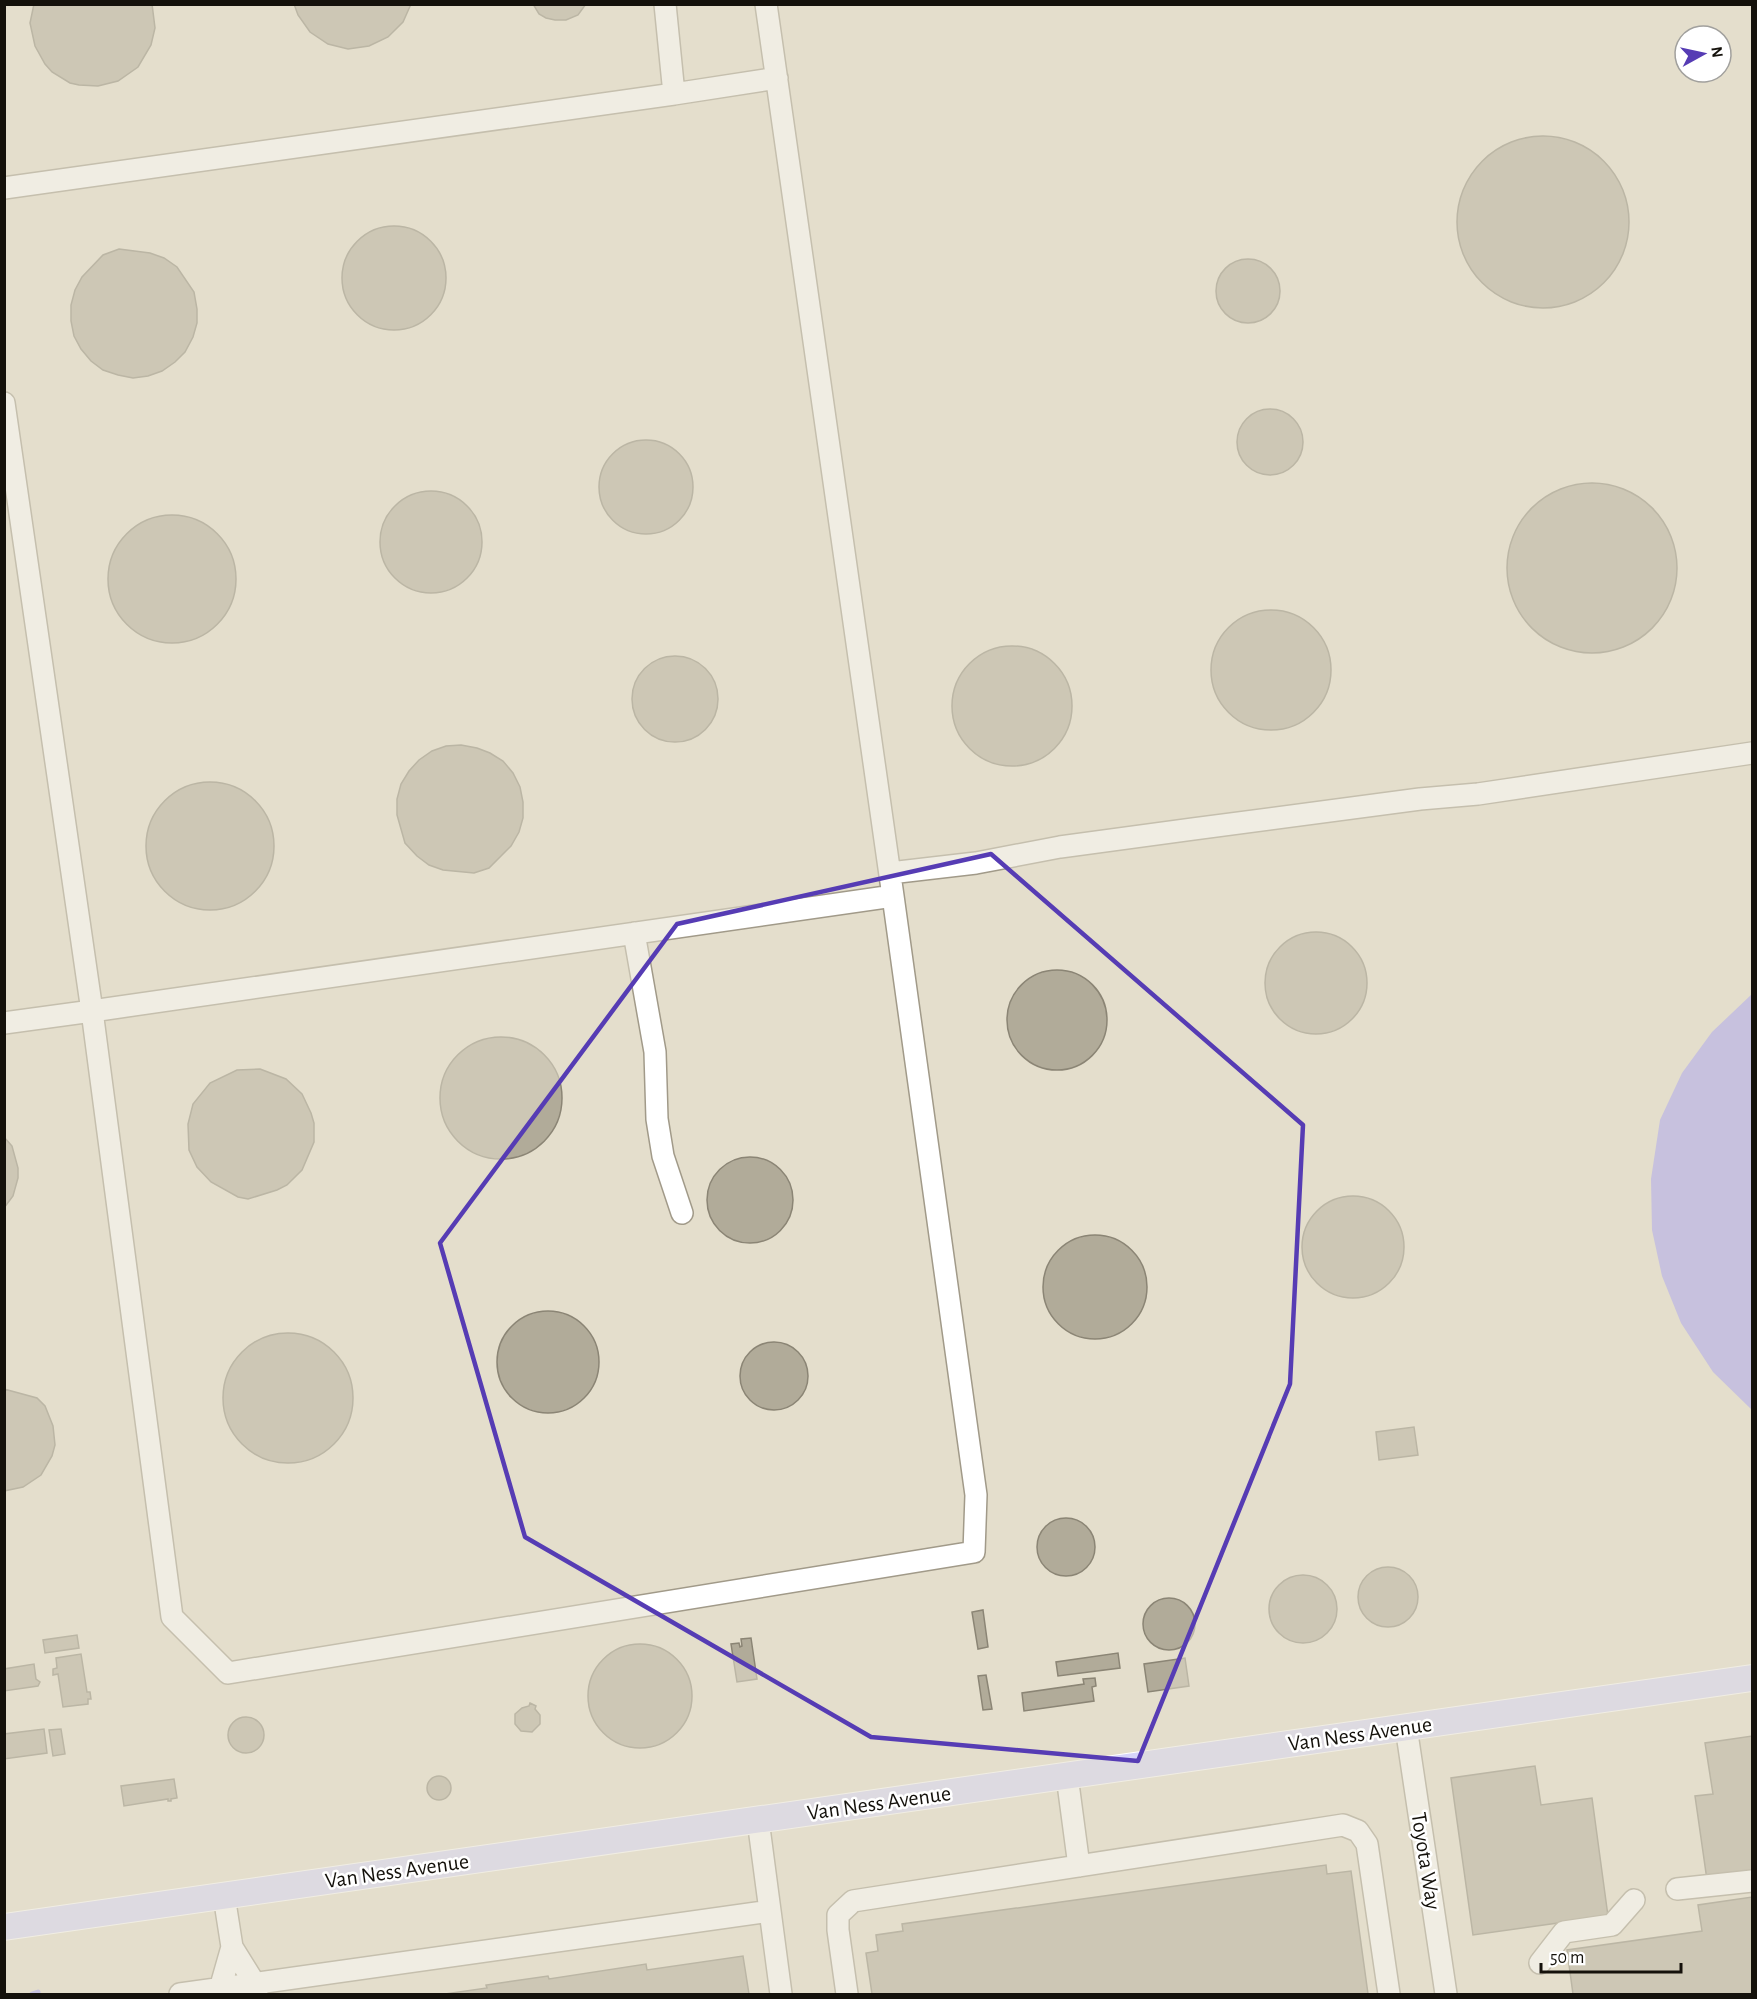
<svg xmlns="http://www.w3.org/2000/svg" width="1757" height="1999" font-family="'Alegreya Sans',sans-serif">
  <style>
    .water { fill: #a49df3 }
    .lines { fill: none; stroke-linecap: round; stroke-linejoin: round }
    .stream { stroke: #a49df3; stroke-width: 5 }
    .building { fill: #b1ab99; stroke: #8b8575; stroke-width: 1.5 }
    .minor-casing { stroke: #a19a89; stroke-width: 24 }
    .major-casing { stroke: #fff; stroke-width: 28 }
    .minor { stroke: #fff; stroke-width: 21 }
    .major { stroke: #d6d4fa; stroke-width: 26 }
    .marked { fill: none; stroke: #563cb4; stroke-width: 4.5; stroke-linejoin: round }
    .labels { text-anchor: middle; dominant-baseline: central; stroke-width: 5; stroke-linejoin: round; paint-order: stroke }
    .street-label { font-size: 22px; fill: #14110b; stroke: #fff }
  </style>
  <rect width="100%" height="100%" fill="#e4decc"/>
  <path class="water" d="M1752 994V1410L1713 1372 1681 1323 1662 1276 1652 1230 1651 1179 1660 1120 1682 1073 1712 1032Z"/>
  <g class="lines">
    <path class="stream" d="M32 1994 38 1992"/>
  </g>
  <path class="building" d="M34 4H152L155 28 151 45 138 67 118 81 98 86 79 85 70 83 52 72 45 64 35 46 30 23Z
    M411 4 403 22 388 37 369 46 348 49 328 44 310 32 298 15 294 4Z
    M533 4H586L578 15 566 20H555L546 18 539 14Z
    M1457 222a86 86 0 1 1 172 0a86 86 0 1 1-172 0Z
    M342 278a52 52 0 1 1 104 0a52 52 0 1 1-104 0Z
    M119 249 150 253 164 258 177 267 194 292 197 309V323L193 337 185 352 175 362 162 371 148 376 133 378 118 375 103 370 91 361 81 349 74 336 71 321V305L75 290 82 277 103 255Z
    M1216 291a32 32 0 1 1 64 0a32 32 0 1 1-64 0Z
    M1237 442a33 33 0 1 1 66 0a33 33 0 1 1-66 0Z
    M599 487a47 47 0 1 1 94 0a47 47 0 1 1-94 0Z
    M1507 568a85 85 0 1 1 170 0a85 85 0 1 1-170 0Z
    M380 542a51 51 0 1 1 102 0a51 51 0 1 1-102 0Z
    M108 579a64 64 0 1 1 128 0a64 64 0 1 1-128 0Z
    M1211 670a60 60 0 1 1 120 0a60 60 0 1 1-120 0Z
    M952 706a60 60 0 1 1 120 0a60 60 0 1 1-120 0Z
    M632 699a43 43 0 1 1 86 0a43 43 0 1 1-86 0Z
    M461 745 477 748 490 753 503 761 513 773 520 787 523 802V818L519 832 511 846 489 868 474 873 443 870 429 865 417 856 405 843 397 815V799L401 784 409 771 419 760 432 751 446 746Z
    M146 846a64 64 0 1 1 128 0a64 64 0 1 1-128 0Z
    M1265 983a51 51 0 1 1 102 0a51 51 0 1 1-102 0Z
    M1007 1020a50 50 0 1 1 100 0a50 50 0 1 1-100 0Z
    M440 1098a61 61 0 1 1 122 0a61 61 0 1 1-122 0Z
    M260 1069 286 1079 302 1094 311 1113 314 1123V1142L302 1170 287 1185 277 1190 248 1199 238 1197 211 1182 197 1167 189 1150 188 1124 193 1104 210 1083 237 1070Z
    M4 1137 12 1146 18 1168V1178L13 1196 4 1208Z
    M707 1200a43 43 0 1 1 86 0a43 43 0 1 1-86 0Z
    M1302 1247a51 51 0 1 1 102 0a51 51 0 1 1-102 0Z
    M1043 1287a52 52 0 1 1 104 0a52 52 0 1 1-104 0Z
    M497 1362a51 51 0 1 1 102 0a51 51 0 1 1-102 0Z
    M223 1398a65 65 0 1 1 130 0a65 65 0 1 1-130 0Z
    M740 1376a34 34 0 1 1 68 0a34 34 0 1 1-68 0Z
    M4 1389 37 1398 45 1406 53 1426 55 1445 52 1456 41 1475 23 1487 4 1491Z
    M1414 1427 1418 1455 1379 1460 1376 1432Z
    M1037 1547a29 29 0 1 1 58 0a29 29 0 1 1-58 0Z
    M1358 1597a30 30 0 1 1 60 0a30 30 0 1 1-60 0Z
    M1269 1609a34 34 0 1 1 68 0a34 34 0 1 1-68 0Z
    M1143 1624a26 26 0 1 1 52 0a26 26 0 1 1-52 0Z
    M983 1610 988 1647 978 1649 972 1612Z
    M77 1635 79 1648 45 1653 43 1640Z
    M751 1638 757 1679 737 1682 731 1644 739 1643 740 1647 742 1646 741 1639Z
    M588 1696a52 52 0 1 1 104 0a52 52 0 1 1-104 0Z
    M1118 1653 1120 1668 1058 1676 1056 1662Z
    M81 1654 87 1692H90L91 1699H88V1704L63 1707 58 1674 53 1675V1669L57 1668 56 1658Z
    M1185 1658 1189 1686 1148 1692 1144 1664Z
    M34 1664 36 1679 40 1682 38 1686 4 1691V1669Z
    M986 1675 992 1709 983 1710 978 1676Z
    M1095 1678 1096 1686 1092 1687 1094 1701 1024 1711 1022 1693 1084 1684 1083 1679Z
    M530 1703 536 1706 535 1709 540 1715V1724L532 1732 521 1731 515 1724V1714L522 1708 529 1706Z
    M228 1735a18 18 0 1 1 36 0a18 18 0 1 1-36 0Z
    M44 1729 47 1753 4 1759V1734Z
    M61 1729 65 1754 53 1756 49 1730Z
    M1752 1736V1874L1707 1880 1695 1796 1713 1794 1705 1743Z
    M1535 1766 1541 1805 1592 1798 1608 1916 1473 1935 1451 1778Z
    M427 1788a12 12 0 1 1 24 0a12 12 0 1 1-24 0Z
    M174 1779 177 1798 171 1799V1801H168V1799L124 1806 121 1786Z
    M1326 1865 1327 1874 1351 1871 1368 1994H872L866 1953 878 1951 876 1935 903 1931 902 1924Z
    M1752 1897V1994H1573L1567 1950 1702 1931 1698 1905Z
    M743 1956 749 1994H445L487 1988 486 1985 548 1976 549 1979 646 1964 647 1970Z"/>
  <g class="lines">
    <defs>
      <path id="minor" d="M665 4 674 94 777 78
        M766 4 893 896 92 1011 172 1617 228 1673 974 1552 976 1495 893 896
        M4 188 674 94
        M4 403 92 1011 4 1023
        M890 873 976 863 1060 847 1193 829 1420 799 1478 794 1752 753
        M634 933 655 1052 657 1119 663 1156 682 1213
        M1406 1727 1446 1994
        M1067 1776 1079 1866
        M758 1820 781 1994
        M1677 1889 1752 1881
        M224 1896 232 1947 255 1984 257 1994
        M1540 1963 1564 1932 1612 1925 1634 1900
        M180 1994 770 1911
        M221 1994 220 1989 232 1947
        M847 1994 838 1930V1915L853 1901 1343 1825 1358 1831 1367 1844 1389 1994"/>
      <path id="major" d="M4 1927 1752 1678"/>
    </defs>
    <use href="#minor" class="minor-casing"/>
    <use href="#major" class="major-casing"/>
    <use href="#minor" class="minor"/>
    <use href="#major" class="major"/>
  </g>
  <path d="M0 0H1757V1999H0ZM991 854 1303 1125 1290 1384 1138 1761 871 1737 525 1537 440 1243 677 924Z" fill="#e4decc" fill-opacity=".55" fill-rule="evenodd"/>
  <path class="marked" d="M991 854 1303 1125 1290 1384 1138 1761 871 1737 525 1537 440 1243 677 924Z"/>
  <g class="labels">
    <g class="street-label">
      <text transform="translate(1360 1734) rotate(-8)">Van Ness Avenue</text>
      <text transform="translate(879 1803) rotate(-8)">Van Ness Avenue</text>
      <text transform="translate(1426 1861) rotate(81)">Toyota Way</text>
      <text transform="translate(397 1871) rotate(-8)">Van Ness Avenue</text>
    </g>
  </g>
  <rect width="1757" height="1999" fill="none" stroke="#14110b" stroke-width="12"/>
  <g transform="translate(1703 54) rotate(82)"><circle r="28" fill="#ffffff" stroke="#a1a09d" stroke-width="1.5"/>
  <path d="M0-4.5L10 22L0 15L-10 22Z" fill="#563cb4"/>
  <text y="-9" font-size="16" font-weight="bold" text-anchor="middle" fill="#14110b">N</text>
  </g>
  <path d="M1541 1963v9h140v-9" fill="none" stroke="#14110b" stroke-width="3"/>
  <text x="1550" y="1963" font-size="18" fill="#14110b" stroke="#ffffff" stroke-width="4.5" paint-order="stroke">50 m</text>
</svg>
